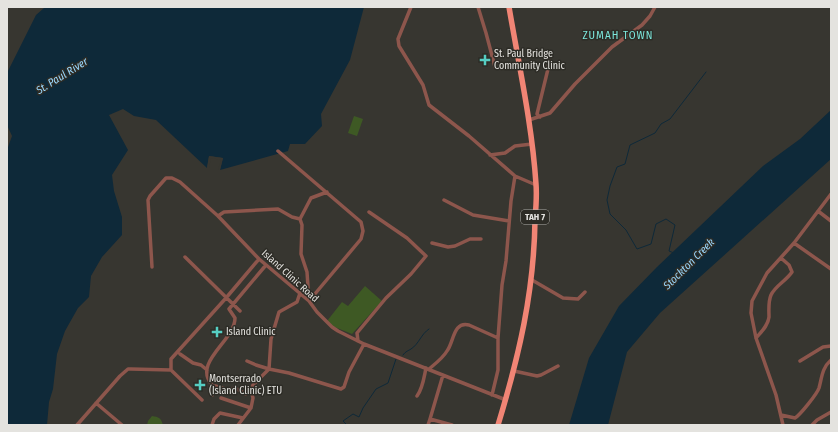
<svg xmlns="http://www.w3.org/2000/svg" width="838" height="432" font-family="'Fira Sans Condensed',sans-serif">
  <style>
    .green { fill: #3e5924 }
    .water { fill: #0e2939 }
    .pier { fill: #373630 }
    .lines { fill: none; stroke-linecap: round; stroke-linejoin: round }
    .stream { stroke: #0e2939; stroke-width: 1 }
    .minor { stroke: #8d564c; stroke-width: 3.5 }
    .highway { stroke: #f18575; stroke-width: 5.5 }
    .poi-dot { fill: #56cec3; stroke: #2d2c26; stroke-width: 1.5 }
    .labels { text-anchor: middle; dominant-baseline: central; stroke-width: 3; stroke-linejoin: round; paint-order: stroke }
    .shield { fill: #2d2c26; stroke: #adaca8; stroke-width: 1 }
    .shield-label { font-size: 9px; font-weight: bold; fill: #e4e3df }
    .poi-label { font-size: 10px; fill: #e4e3df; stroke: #2d2c26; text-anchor: start }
    .street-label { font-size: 10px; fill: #e4e3df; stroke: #2d2c26 }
    .neighbourhood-label { font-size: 11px; letter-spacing: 1px; fill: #7ce6db; stroke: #2d2c26 }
    .water-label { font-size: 11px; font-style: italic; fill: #9ad8fe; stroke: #2d2c26 }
  </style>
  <rect width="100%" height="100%" fill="#373630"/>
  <path class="green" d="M354 116 363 119 357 136 348 133Z
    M365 286 382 301 352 334 332 326 327 321 342 302 348 306Z
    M152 416C159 417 161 418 163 425H147L148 421Z"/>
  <path class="water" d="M50 7H364L350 60 321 114 322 126 305 144H290L288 151 220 170 223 158 209 156 207 168 156 120 134 116 123 109 109 115 128 150 112 175 114 191 122 217V235L102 257 91 276 89 297 78 308 65 331 57 354 53 389 49 402 47 425H7V150L12 136 7 125V73L36 15 44 8Z
    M831 110V159L660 313 627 352 608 425H569L589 358 619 306 657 267 763 166 800 139Z"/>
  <path class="pier" d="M209 156 223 158 220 170H218L221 160 211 158 209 168H207Z"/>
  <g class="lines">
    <path class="stream" d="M674 253 669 251 675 225 666 219 656 224 651 244 637 249 626 230 610 214 607 200 610 186 617 167 625 164 630 145 655 133 661 124 670 119 706 72
      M403 355C406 351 408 351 411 349 419 344 421 334 429 329
      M347 425 343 421 353 414 359 417 363 408 376 389 388 383 396 359"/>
    <path class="minor" d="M411 7 398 39 399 46 423 85 429 105 469 136 515 176 536 185
      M478 7 486 33 495 67
      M540 117 537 114 548 69 549 61
      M529 120 550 113 575 84 612 47 642 25 650 16 655 7
      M278 151 361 222 363 231 361 239 309 301 307 272 301 254 302 225 300 219
      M490 155 505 153 515 146 532 144
      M444 200 473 215 509 221
      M818 211 831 221
      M218 216 224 212 278 209 292 217 300 219 311 198 327 192
      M432 243 448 247 455 246 470 239H481
      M794 243 831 269
      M185 257 240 311
      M152 267 148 200 150 196 166 178H172L180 182 218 216 259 259 309 301 317 312 332 327 338 331 364 344 506 400
      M532 280 563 298 578 299 585 292
      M756 338C761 332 768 326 769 317 769 310 768 302 771 295 775 286 786 281 792 272L789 265 781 258
      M358 341 357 333 386 298 411 274 426 256 407 238 369 212
      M180 354 193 363 201 365 207 370
      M247 361 256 365 269 369 271 339 279 312 297 302 300 293
      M800 361 823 347 831 346
      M429 369C435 364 443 358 447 351 454 342 453 321 469 325L498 338
      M514 371 537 376 541 375 558 366
      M215 386 229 390 235 388 246 394 251 390
      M212 395 211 392 212 385C192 362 235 341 235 318L229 309 266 265
      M492 395 498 370V338L502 285 506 261 511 201 515 176
      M417 396C423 388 424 377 426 368
      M221 398 251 408
      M202 400 171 370V359L226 298 259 259
      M96 403 122 425
      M781 415 795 418C800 415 817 394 819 388 822 377 822 368 831 360
      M430 419 443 375
      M77 425 120 376 128 369H131L171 370
      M212 425 214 419 220 413 243 418
      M238 425 251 408 253 398 251 390 253 385 269 369 289 373 341 389 344 387 349 372 364 344
      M428 425 430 419 452 425
      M783 425 776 395 756 338 751 313 752 301 767 273 794 243 831 194
      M812 425 817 420 831 412"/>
    <path class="highway" d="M498 425C519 356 534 292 535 220 536 208 537 196 536 184 532 124 519 66 509 7"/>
  </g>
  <g class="poi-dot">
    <path d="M483 54h4v4h4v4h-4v4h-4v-4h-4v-4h4z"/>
    <path d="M215 326h4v4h4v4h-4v4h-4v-4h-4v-4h4z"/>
    <path d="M198 379h4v4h4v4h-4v4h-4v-4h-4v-4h4z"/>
  </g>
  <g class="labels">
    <rect class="shield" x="521" y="210" width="28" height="14" rx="3"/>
    <g class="shield-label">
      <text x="535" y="217">TAH 7</text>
    </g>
    <g class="poi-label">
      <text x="494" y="54">St. Paul Bridge<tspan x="494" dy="12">Community Clinic</tspan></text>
      <text x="226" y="332">Island Clinic</text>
      <text x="209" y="379">Montserrado<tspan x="209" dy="12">(Island Clinic) ETU</tspan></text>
    </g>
    <g class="street-label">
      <text transform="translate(290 276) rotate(42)">Island Clinic Road</text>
    </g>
    <g class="neighbourhood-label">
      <text x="618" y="35">ZUMAH TOWN</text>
    </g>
    <g class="water-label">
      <text transform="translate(62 76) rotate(-32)">St. Paul River</text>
      <text transform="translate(689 264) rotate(-45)">Stockton Creek</text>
    </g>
  </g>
  <rect width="838" height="432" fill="none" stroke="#e4e3df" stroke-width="16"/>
</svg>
